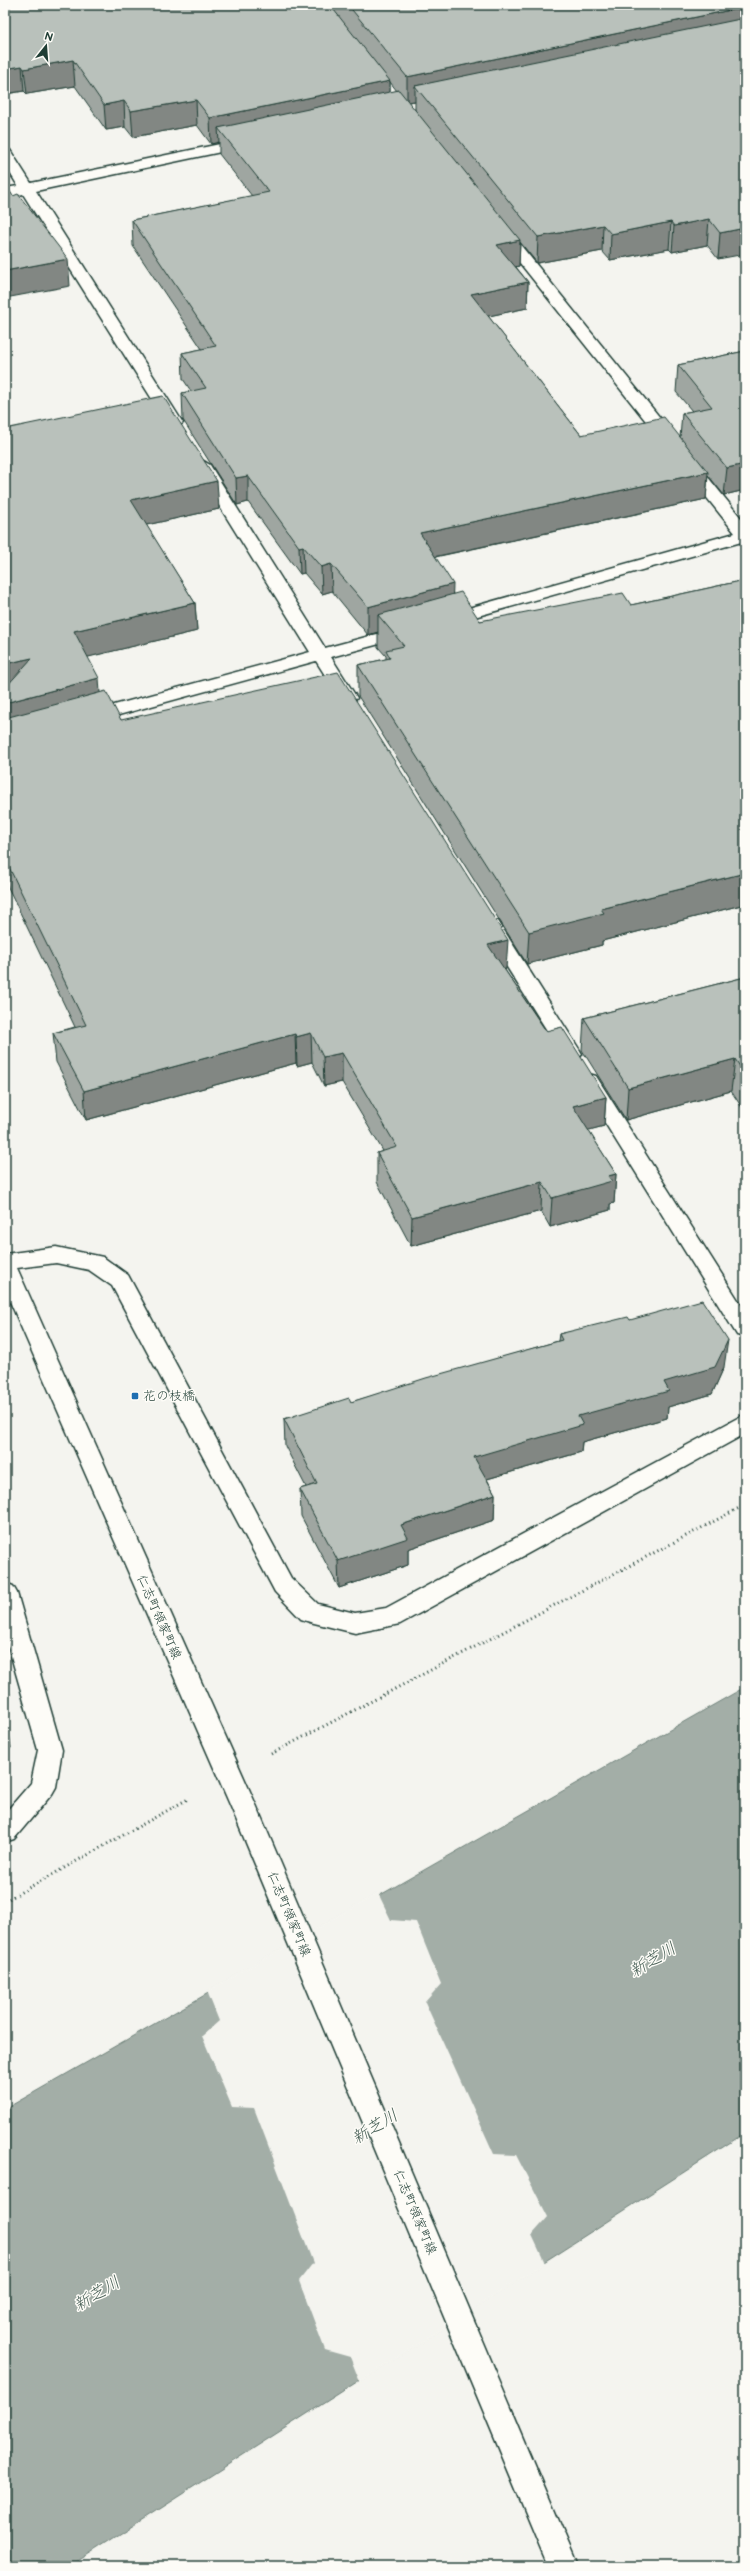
<svg xmlns="http://www.w3.org/2000/svg" width="750" height="2571" font-family="'Balsamiq Sans','Klee One',sans-serif">
  <style>
    .water { fill: #a3aea7; stroke: #6e8179 }
    .pier { fill: #f4f4ef }
    .lines { fill: none; stroke-linecap: round; stroke-linejoin: round }
    .minor-casing { stroke: #1f3d34; stroke-width: 3 }
    .path { stroke: #1f3d34; stroke-width: 3; stroke-dasharray: 1 3.5; stroke-linecap: butt }
    .minor { fill: #fdfcf7; fill-rule: evenodd }
    .wall { fill: #9fa6a1; stroke: #1f3d34; fill-rule: evenodd }
    .shaded-wall { fill: #828783; stroke: #1f3d34 }
    .building { fill: #b9c1bb; stroke: #1f3d34 }
    .poi-dot { fill: #1f6fb2; stroke: #fdfcf7; stroke-width: 1.5 }
    .labels { text-anchor: middle; dominant-baseline: central; stroke-width: 3; stroke-linejoin: round; paint-order: stroke }
    .poi-label { font-size: 13px; fill: #1f3d34; stroke: #fdfcf7; text-anchor: start }
    .street-label { font-size: 13px; fill: #1f3d34; stroke: #fdfcf7 }
    .near-water-label { font-size: 17px; font-style: italic; fill: #475f56; stroke: #fdfcf7 }
  </style>
  <rect width="100%" height="100%" fill="#f4f4ef"/>
  <filter id="ink" filterUnits="userSpaceOnUse"><feTurbulence type="fractalNoise" baseFrequency=".025" numOctaves="2"/><feDisplacementMap in="SourceGraphic" scale="8" xChannelSelector="R" yChannelSelector="G"/><feConvolveMatrix kernelMatrix="1 2 1 2 8 2 1 2 1" color-interpolation-filters="sRGB"/></filter>
  <g filter="url(#ink)">
    <path class="water" d="M745 1687V2133L70 2566H5V2109Z"/>
    <path class="pier" d="M378 1893 391 1920 416 1922 441 1984 425 2002 494 2154 516 2155 548 2217 532 2235 545 2263 360 2382 350 2357 325 2350 299 2281 313 2263 254 2108 232 2107 202 2036 219 2021 207 1991Z"/>
    <g class="lines">
      <defs>
        <path id="minor" d="M249 138 256 142 254 145 36 191 183 423 175 428 169 426 23 194 5 198V188L18 186 5 165V149L10 150 31 183Z
          M501 225 506 227 745 523V541L446 625 440 624 437 620 440 616 735 533 496 233 493 230 496 227Z
          M202 460 210 465 325 648 407 626 413 627 416 631 413 635 331 657 357 698 354 702H342L316 661 93 722H81L78 718 81 714 310 652 194 465Z
          M491 920 498 921 579 1049 582 1054 579 1059 572 1061 565 1059 481 926 484 921Z
          M589 1074 596 1076 745 1311V1337L737 1335 579 1081 582 1076Z
          M56 1247 103 1257 128 1275 291 1578 318 1604 355 1613 386 1608 745 1414V1434L400 1624 355 1633 310 1622 301 1619 275 1592 112 1286 89 1270 56 1263 17 1268 257 1807 578 2566H548L231 1807 5 1290V1254Z
          M5 1583 13 1586 17 1593 62 1750 56 1787 52 1794 14 1839 5 1842V1813L31 1783 38 1750 5 1635Z"/>
      </defs>
      <use href="#minor" class="minor-casing"/>
      <path class="path" d="M271 1754 745 1505
        M5 1901 188 1799"/>
      <use href="#minor" class="minor"/>
    </g>
    <path class="wall" d="M5 5H745L718 259 707 245 672 252 669 249 610 260 602 251 537 263 520 242 519 266 516 267 528 282 527 308 488 316 581 435 680 438 682 413 692 411 676 392 678 365 745 351V490L724 495 708 475 706 499 435 557 453 594 480 621 631 605 745 580V904L602 941V945L527 964 358 696V665L386 659V656L378 647V632L368 635 332 591 322 594 304 573 300 574 248 502 237 505 183 420 182 393 191 391 183 379 182 353 202 349 133 246 132 220 252 196 219 154V142L211 144 197 125 133 137 125 127 106 130 75 86 27 94 24 91 5 94ZM390 82 397 91 390 92ZM415 101V110L408 102Z
      M5 429 219 509 146 525 195 603 197 631 87 657 100 693 121 720 506 969 505 970 546 1031 606 1097 604 1126 588 1130 616 1174 614 1203 610 1204V1210L550 1227 541 1211 411 1246 377 1182V1153L383 1151 342 1082 324 1086 312 1062 297 1066 296 1063 86 1120 56 1062 53 1033 75 1027 5 881Z
      M745 977V1112L731 1091 626 1120 582 1050 584 1018Z
      M630 1320 724 1367 712 1394 668 1407 667 1418 582 1442 581 1452 487 1479 495 1494 494 1520 408 1549V1565L339 1588 301 1516 300 1489 306 1487 285 1446 284 1419 351 1402 558 1341 559 1334Z"/>
    <path class="shaded-wall" d="M745 7V32L415 86V101L407 102V77Z
      M73 60 75 86 27 94 24 69Z
      M22 66 24 91 5 94V69Z
      M390 81V106L218 128 219 142 211 144 210 118Z
      M196 100 197 125 133 137 131 111Z
      M124 101 125 127 106 130 104 105Z
      M709 219 707 245 672 252 674 226Z
      M671 222 669 249 610 260 611 234Z
      M603 225 602 251 537 263 538 237Z
      M745 228V254L718 259 720 233Z
      M520 240 519 266 497 271V245Z
      M68 259 70 286 5 298V271Z
      M528 282 527 308 470 320 471 294Z
      M745 464V490L724 495 727 468Z
      M708 472 706 499 419 560 420 533Z
      M248 476V502L237 505 236 478Z
      M217 481 219 509 133 528 131 500Z
      M303 546 304 573 300 574 299 547Z
      M331 564 332 591 322 594 321 567Z
      M453 584 452 611 378 615V632L368 635V607Z
      M195 603 197 631 76 660 74 631Z
      M32 658 5 694V664Z
      M99 678 101 707 5 732V703Z
      M745 873V904L602 941V945L527 964 529 932 601 909Z
      M508 940 506 969 487 974 488 945Z
      M311 1033 312 1062 297 1066 296 1037Z
      M295 1034 296 1063 86 1120 84 1091Z
      M342 1053V1082L324 1086 323 1057Z
      M735 1059 731 1091 626 1120 628 1088Z
      M606 1097 604 1126 571 1135 573 1106Z
      M616 1174 614 1203 610 1204V1210L550 1227 552 1198 608 1176Z
      M542 1182 541 1211 411 1246 412 1217Z
      M728 1340 724 1367 712 1394 668 1407 667 1418 582 1442 581 1452 473 1483 474 1457 578 1416 664 1382Z
      M495 1494 494 1520 408 1549V1565L339 1588 338 1561 401 1525Z
      M7 1672 10 1696 5 1698V1673Z
      M8 1724 11 1748 5 1750V1725Z"/>
    <path class="building" d="M5 5H330L390 81 210 118 196 100 131 111 124 101 104 105 73 60 24 69 22 66 5 69Z
      M348 5H745V7L407 77Z
      M745 18V228L720 233 709 219 674 226 671 222 611 234 603 225 538 237 415 86Z
      M399 90 520 240 497 245 528 282 471 294 581 435 664 417 708 472 420 533 453 584 368 607 331 564 321 567 303 546 299 547 248 476 236 478 182 393 206 388 182 353 216 346 132 220 269 192 218 128Z
      M5 184 13 196 18 194 68 259 5 271Z
      M745 351V464L727 468 682 413 712 407 678 365Z
      M163 396 217 481 131 500 195 603 74 631 99 678 5 703V688L32 658 5 664V429Z
      M745 580V873L601 909 604 913 529 932 358 665 390 658 386 650 404 646 378 615 461 592 480 621 623 593 631 605Z
      M338 672 508 940 488 945 546 1031 562 1027 606 1097 573 1106 616 1174 608 1176 612 1181 552 1198 542 1182 412 1217 377 1153 397 1147 342 1053 323 1057 311 1033 296 1037 295 1034 84 1091 53 1033 86 1025 5 859V718L106 691 121 720Z
      M745 977V1074L735 1059 628 1088 584 1018Z
      M702 1300 728 1340 715 1367 664 1382 669 1391 578 1416 583 1425 474 1457 495 1494 401 1525 408 1538 338 1561 300 1489 317 1484 284 1419 349 1398 351 1402 426 1378 562 1340 559 1334 628 1317 630 1320Z
      M5 1717 8 1724 5 1725Z"/>
  </g>
  <rect class="poi-dot" x="131" y="1392" width="8" height="8" rx="2"/>
  <g class="labels">
    <g class="poi-label">
      <text x="143" y="1396">花の枝橋</text>
    </g>
    <g class="street-label">
      <text transform="translate(159 1617) rotate(66)">仁志町領家町線</text>
      <text transform="translate(289 1914) rotate(67)">仁志町領家町線</text>
      <text transform="translate(415 2212) rotate(67)">仁志町領家町線</text>
    </g>
    <g class="near-water-label">
      <text transform="translate(653 1960) rotate(-31)">新芝川</text>
      <text transform="translate(375 2127) rotate(-31)">新芝川</text>
      <text transform="translate(97 2294) rotate(-31)">新芝川</text>
    </g>
  </g>
  <rect width="750" height="2571" fill="none" stroke="#fdfcf7" stroke-width="20"/>
  <rect x="10" y="10" width="730" height="2551" fill="none" stroke="#1f3d34" stroke-width="1.5" filter="url(#ink)"/>
  <g transform="translate(46 46) rotate(17)" stroke="#fdfcf7" stroke-width="3" paint-order="stroke">
  <path d="M0-3L7 15L0 10L-7 15Z" fill="#1f3d34"/>
  <text y="-6" font-size="11" font-weight="bold" text-anchor="middle" fill="#1f3d34">N</text>
  </g>
</svg>
